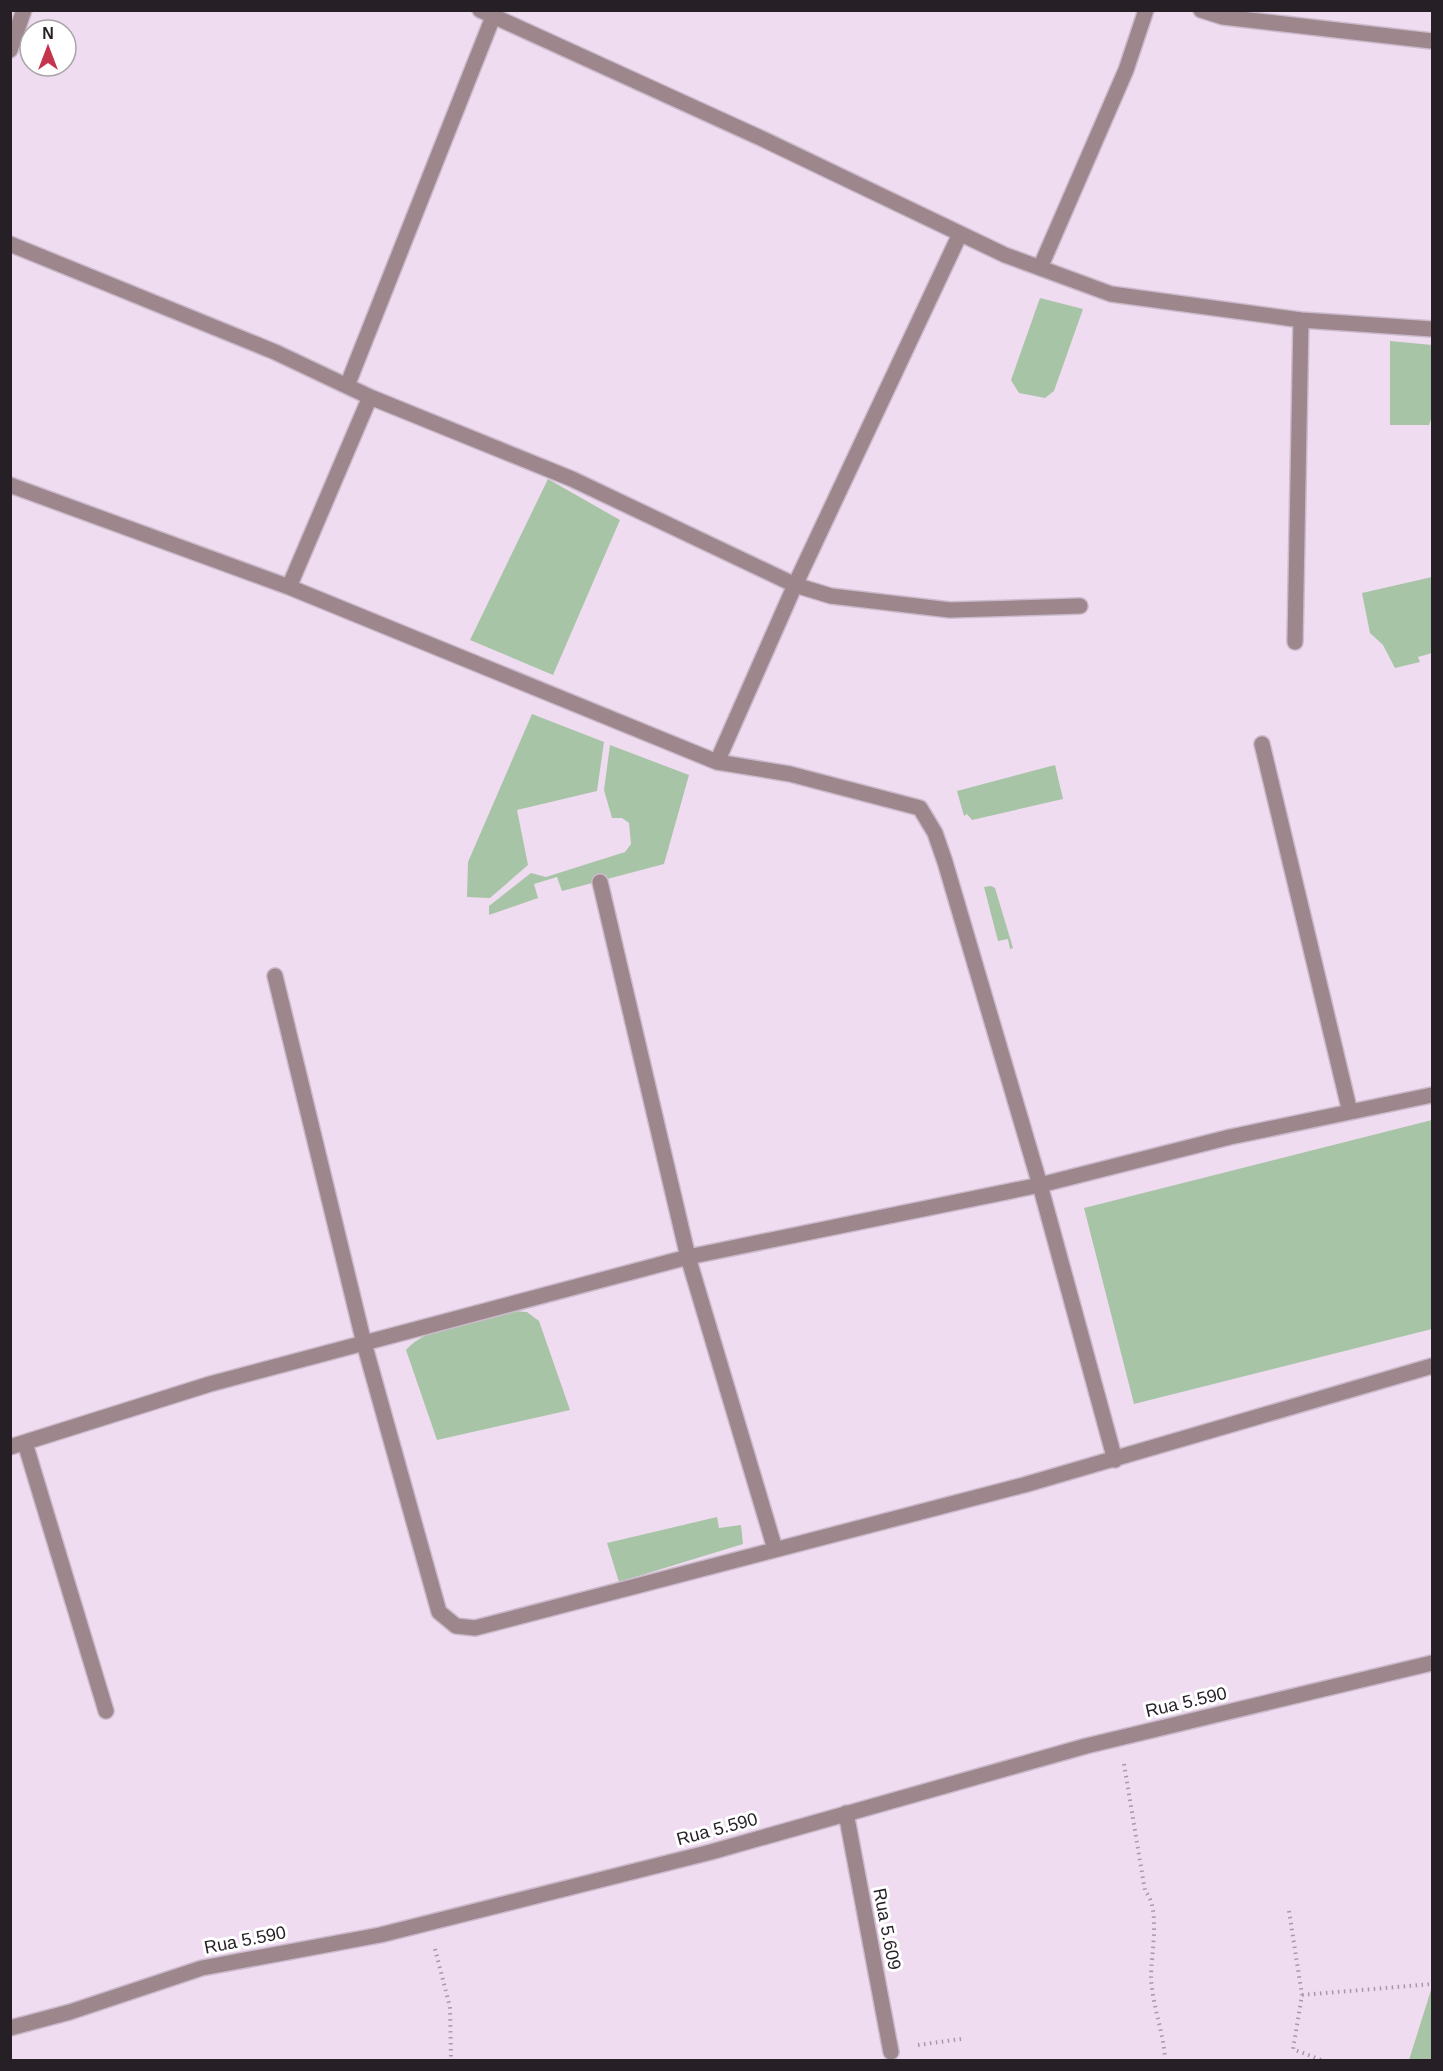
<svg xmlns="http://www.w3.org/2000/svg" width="1443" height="2071" font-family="Arial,sans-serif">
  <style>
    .green { fill: #a8c4a7 }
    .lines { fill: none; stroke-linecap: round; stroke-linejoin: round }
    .minor-casing { stroke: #cbbacc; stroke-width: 18 }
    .path { stroke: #a799a8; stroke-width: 4; stroke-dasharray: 1.5 4.5; stroke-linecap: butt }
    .minor { stroke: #9d868c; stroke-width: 15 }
    .labels { text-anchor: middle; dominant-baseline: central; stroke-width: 6; stroke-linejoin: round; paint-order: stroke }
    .street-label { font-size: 18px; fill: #261f26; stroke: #fff }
  </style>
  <rect width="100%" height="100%" fill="#efdcf0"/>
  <path class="green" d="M1040 298 1083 309 1054 391 1045 398 1019 393 1011 380Z
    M1390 341 1432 345V417L1429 425H1390Z
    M548 479 620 520 553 675 470 640Z
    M1432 577V653L1418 657 1420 662 1395 668 1383 645 1370 633 1362 593Z
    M532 714 604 742 597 791 517 810 528 865 490 898 467 897 468 862Z
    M610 745 689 775 664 864 562 891 557 877 534 884 538 898 489 915V906L531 873 546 877 625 852 631 844 629 823 622 818H612L604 790Z
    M1055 765 1063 799 972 820 967 814 964 816 957 791Z
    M991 886 995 888 1013 948 1010 949 1008 939 998 941 984 887Z
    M1432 1120V1329L1134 1404 1084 1208Z
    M513 1311 527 1312 539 1321 570 1410 437 1440 406 1350C427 1325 482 1319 513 1311Z
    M717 1517 719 1528 741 1525 743 1544 619 1582 607 1543Z
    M1431 1990 1432 2060H1409Z"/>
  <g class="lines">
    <defs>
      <path id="minor" d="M480 10 765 140 1005 255 1111 294 1301 320 1432 329
        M1201 10 1223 17 1432 41
        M10 50 24 10
        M10 244 275 352 370 397 572 479 795 585 831 596 950 610 1080 606
        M1040 268 1126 70 1146 10
        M347 386 493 17
        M10 485 289 587 717 762 790 774 920 808 935 833 945 862 1040 1185 1115 1460
        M289 587 370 397
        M1295 642 1301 320
        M1262 744 1350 1112
        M717 762 795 585 960 234
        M600 882 688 1257 775 1549
        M275 976 364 1343 439 1612 456 1626 475 1628 1024 1485 1432 1366
        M25 1443 106 1711
        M10 1447 210 1384 688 1257 1040 1185 1230 1137 1432 1095
        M846 1813 891 2052
        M10 2028 70 2012 202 1968 380 1935 711 1852 1086 1746 1432 1663"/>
    </defs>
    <use href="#minor" class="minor-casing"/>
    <path class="path" d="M1124 1764 1145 1891C1161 1908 1151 1955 1151 1977 1152 2005 1164 2033 1165 2060
      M1289 1911 1302 1995 1293 2049 1321 2060
      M435 1949 450 2007 451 2060
      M1302 1995 1432 1984
      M918 2045 961 2039"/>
    <use href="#minor" class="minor"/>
  </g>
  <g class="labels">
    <g class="street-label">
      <text transform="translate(1186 1702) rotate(-13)">Rua 5.590</text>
      <text transform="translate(717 1829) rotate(-15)">Rua 5.590</text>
      <text transform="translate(887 1929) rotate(79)">Rua 5.609</text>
      <text transform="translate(245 1940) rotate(-11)">Rua 5.590</text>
    </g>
  </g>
  <rect width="1443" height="2071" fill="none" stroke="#261f26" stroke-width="24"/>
  <g transform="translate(48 48)"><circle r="28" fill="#ffffff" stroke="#a8a5a8" stroke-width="1.5"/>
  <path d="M0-4.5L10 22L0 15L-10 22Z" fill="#c5344d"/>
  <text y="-9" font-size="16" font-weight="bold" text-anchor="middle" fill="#261f26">N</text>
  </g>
</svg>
